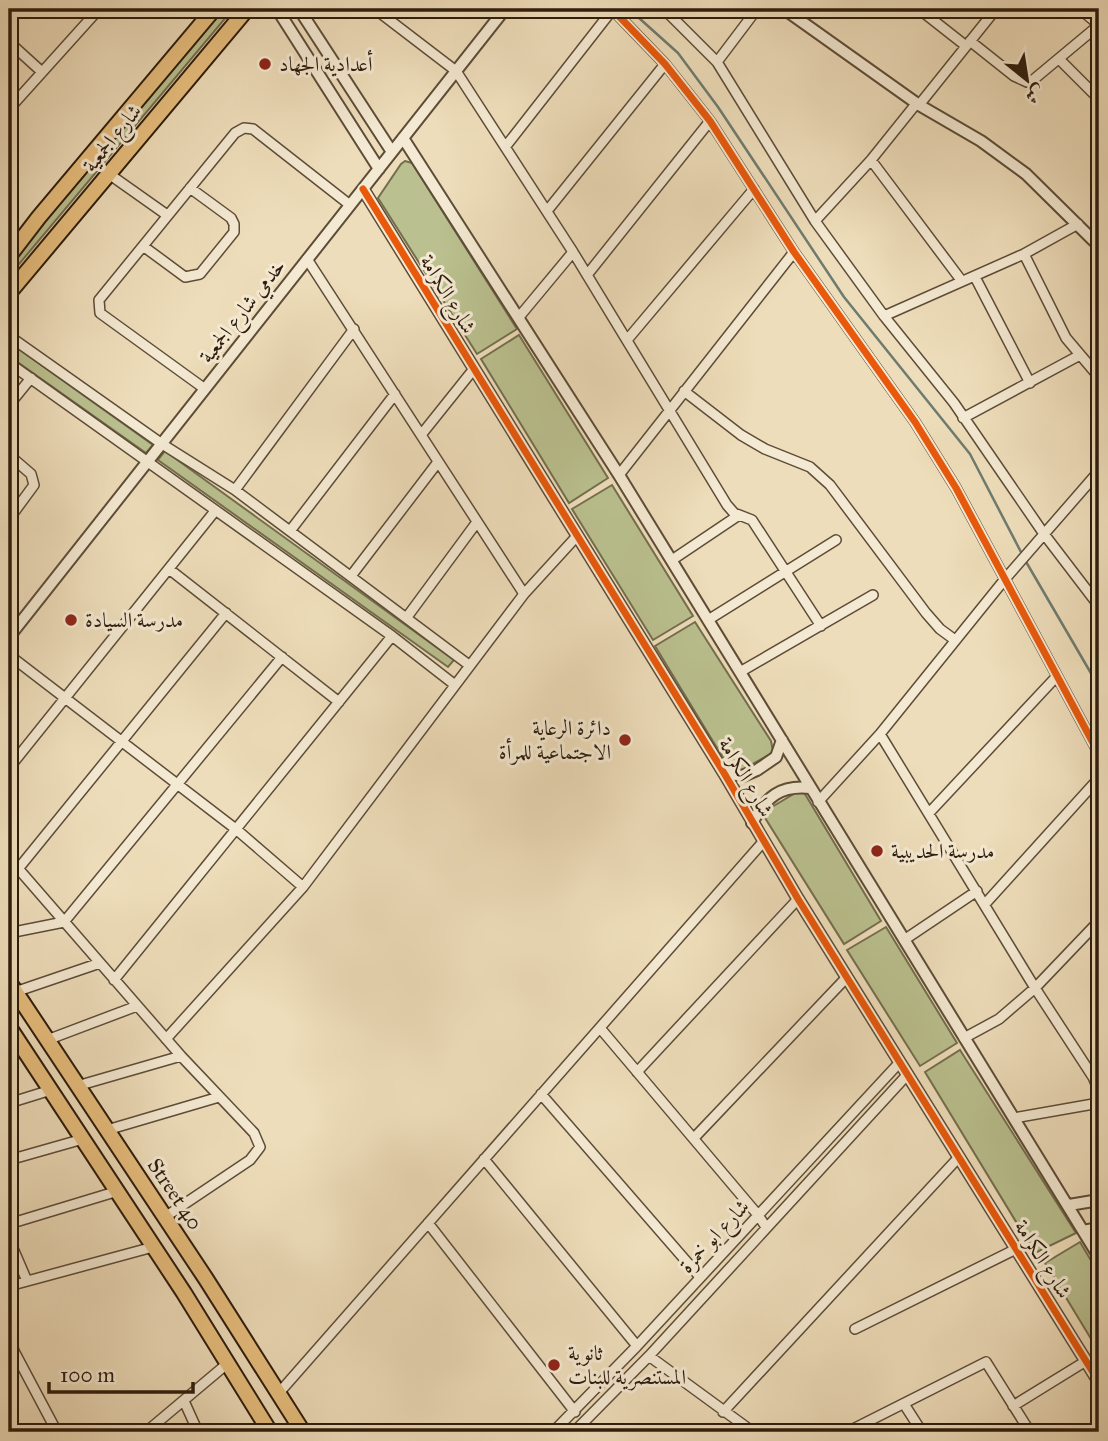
<svg xmlns="http://www.w3.org/2000/svg" width="1108" height="1441" font-family="'IM FELL Great Primer',Amiri,serif">
  <style>
    .green { fill: #bac08f; stroke: #746e4e; stroke-width: 2 }
    .lines { fill: none; stroke-linecap: round; stroke-linejoin: round }
    .stream { stroke: #6e7b6f; stroke-width: 2.5 }
    .minor-casing { stroke: #5d4c38; stroke-width: 12 }
    .tertiary-casing { stroke: #5d4c38; stroke-width: 14 }
    .primary-casing { stroke: #2d1c0d; stroke-width: 18 }
    .minor { stroke: #f4e9d2; stroke-width: 9 }
    .tertiary { stroke: #f4e9d2; stroke-width: 10 }
    .primary { stroke: #e7be7d; stroke-width: 14 }
    .cycleway-casing { stroke: #f4e9d2; stroke-width: 11 }
    .cycleway { stroke: #e8590c; stroke-width: 7 }
    .poi-dot { fill: #8f2418; stroke: #f4e9d2; stroke-width: 2.5 }
    .labels { text-anchor: middle; dominant-baseline: central; stroke-width: 6; stroke-linejoin: round; paint-order: stroke }
    .poi-label { font-size: 21px; fill: #2d1c0d; stroke: #f4e9d2; text-anchor: start }
    .street-label { font-size: 21px; fill: #2d1c0d; stroke: #f4e9d2 }
  </style>
  <rect width="100%" height="100%" fill="#eeddba"/>
  <filter id="stains"><feTurbulence type="fractalNoise" baseFrequency=".00286" numOctaves="4"/><feColorMatrix values="0 0 0 0 .2 0 0 0 0 .09 0 0 0 0 .02 0 0 0 .5 -.17"/></filter>
  <radialGradient id="worn" r=".72"><stop offset=".6" stop-color="#630" stop-opacity="0"/><stop offset="1" stop-color="#630" stop-opacity=".3"/></radialGradient>
  <path class="green" d="M220 9H233L9 276V261Z
    M405 161 412 163 517 329 477 354 378 198 401 164Z
    M519 335 608 478 569 503 481 359Z
    M9 342 153 445 146 453 9 356Z
    M165 451 454 660 448 667 158 460Z
    M612 485 693 616 653 640 572 509Z
    M695 622 771 741 773 751 769 755 738 772 728 766 655 646Z
    M802 789 881 921 844 944 762 813Z
    M886 927 957 1043 920 1066 847 950Z
    M960 1050 1076 1233 1035 1253 925 1072Z
    M1080 1242 1099 1274V1352L1045 1263Z"/>
  <g class="lines">
    <path class="stream" d="M629 9 678 53 718 107 844 297 970 454 1022 554
      M1025 560 1099 687"/>
    <defs>
      <path id="minor" d="M375 9 456 71 573 252 727 505 734 513 752 520 821 626
        M486 9 498 18
        M612 9 665 64 710 121 794 252 915 422 956 488 1099 754
        M664 9 717 62 815 221 884 316 954 403 1044 534 1099 606
        M919 9 966 46
        M1080 9 1099 25
        M970 41 1014 76 1027 82 1033 80 1099 25
        M9 42 42 72
        M1059 59 1099 99
        M717 62 757 9
        M919 105 996 9
        M9 109 99 9
        M506 146 613 9
        M871 160 961 280
        M109 174 167 215
        M547 211 665 64
        M815 221 871 160 916 104
        M143 246 185 277 200 274 234 232V224L231 218 190 188
        M1024 254 1066 338 1099 377
        M307 259 524 594
        M587 275 710 121
        M975 277 1030 383
        M884 316 1024 254 1078 224
        M519 317 573 252
        M9 336 162 444 235 490 469 665
        M627 340 754 189
        M9 363 392 636 455 685
        M205 389 100 313 99 300 235 133 244 128 253 129 350 205
        M684 391 741 435 765 449 810 467 830 485 926 613 940 629 955 640
        M9 405 31 378
        M963 418 1080 355
        M421 435 473 370
        M9 455 31 474 34 485 9 519
        M619 475 794 252
        M235 490 354 329
        M290 531 395 394
        M672 560 739 515
        M169 569 339 702
        M351 576 438 462
        M407 617 477 522
        M708 620 836 540
        M9 655 237 830 303 887
        M740 672 873 595
        M880 734 1035 988 1093 1077 1099 1091
        M9 768 215 511
        M818 802 880 734 1005 579 1099 471
        M929 813 1057 676
        M9 858 181 1056 254 1133 260 1147 250 1160 165 1217
        M18 869 226 613
        M985 904 1099 778
        M9 933 64 922 282 657
        M904 940 977 891
        M114 980 392 636
        M15 992 100 963
        M600 1028 758 1215 766 1227
        M964 1038 999 1019 1035 988 1099 921
        M166 1039 303 887 524 594 577 536
        M47 1040 137 1006
        M637 1072 798 899
        M77 1086 181 1056
        M541 1094 700 1277
        M9 1103 51 1090
        M1014 1118 1099 1103
        M107 1130 219 1097
        M694 1138 847 977
        M484 1159 637 1346
        M9 1160 83 1139
        M428 1223 575 1412
        M9 1224 118 1191
        M9 1239 27 1281
        M9 1286 153 1247
        M855 1329 1016 1249
        M9 1333 14 1351 57 1432
        M649 1356 753 1432
        M278 1394 763 842
        M184 1401 198 1432
        M904 1404 922 1432
        M1013 1406 1086 1361
        M723 1412 959 1157
        M146 1432 228 1363
        M553 1432 637 1346 900 1062
        M574 1432 649 1356 907 1075
        M847 1432 986 1362 1030 1432"/>
      <path id="tertiary" d="M277 9 379 169
        M299 9 392 152
        M784 9 919 105 981 141 1026 174 1099 246
        M403 138 619 475 1099 1257
        M363 189 724 773 798 899 1099 1382
        M9 637 505 9
        M724 773 743 776 757 770 776 757 782 740
        M752 823C766 797 780 785 810 788
        M1069 1205 1099 1200
        M1083 1231 1099 1228"/>
      <path id="primary" d="M9 256 39 217 214 9
        M9 293 247 9
        M9 982 206 1279 303 1432
        M9 1027 184 1293 270 1432"/>
    </defs>
    <use href="#minor" class="minor-casing"/>
    <use href="#tertiary" class="tertiary-casing"/>
    <use href="#primary" class="primary-casing"/>
    <use href="#minor" class="minor"/>
    <use href="#tertiary" class="tertiary"/>
    <use href="#primary" class="primary"/>
    <defs>
      <path id="cycleway" d="M612 9 665 64 710 121 794 252 915 422 956 488 1099 754
        M363 189 724 773 798 899 1099 1382"/>
    </defs>
    <use href="#cycleway" class="cycleway-casing"/>
    <use href="#cycleway" class="cycleway"/>
  </g>
  <g class="poi-dot">
    <circle cx="265" cy="64" r="7"/>
    <circle cx="71" cy="620" r="7"/>
    <circle cx="625" cy="740" r="7"/>
    <circle cx="877" cy="851" r="7"/>
    <circle cx="554" cy="1365" r="7"/>
  </g>
  <g class="labels">
    <g class="poi-label">
      <text x="279" y="64">أعدادية الجهاد</text>
      <text x="85" y="620">مدرسة السيادة</text>
      <text x="611" y="728" text-anchor="end">دائرة الرعاية<tspan x="611" dy="24">الاجتماعية للمرأة</tspan></text>
      <text x="891" y="851">مدرسة الحديبية</text>
      <text x="568" y="1353">ثانوية<tspan x="568" dy="24">المستنصرية للبنات</tspan></text>
    </g>
    <g class="street-label">
      <text transform="translate(112 138) rotate(-51)">شارع الجمعية</text>
      <text transform="translate(448 294) rotate(59)">شارع الكرامة</text>
      <text transform="translate(242 311) rotate(-52)">خدمي شارع الجمعية</text>
      <text transform="translate(746 777) rotate(60)">شارع الكرامة</text>
      <text transform="translate(175 1194) rotate(56)">Street 40</text>
      <text transform="translate(714 1236) rotate(-47)">شارع ابو خمرة</text>
      <text transform="translate(1043 1259) rotate(58)">شارع الكرامة</text>
    </g>
  </g>
  <rect width="1108" height="1441" fill="none" stroke="#eeddba" stroke-width="35"/>
  <rect x="10" y="10" width="1087" height="1420" fill="none" stroke="#2d1c0d" stroke-width="3.5"/>
  <rect x="18" y="18" width="1073" height="1406" fill="none" stroke="#2d1c0d" stroke-width="2"/>
  <g transform="translate(1027 80) rotate(150)" stroke="#f4e9d2" stroke-width="5" paint-order="stroke">
  <path d="M0-5L12 26L0 18L-12 26Z" fill="#2d1c0d"/>
  <text y="-10" font-size="19" font-weight="bold" text-anchor="middle" fill="#2d1c0d">ش</text>
  </g>
  <path d="M49 1382v10h144v-10" fill="none" stroke="#2d1c0d" stroke-width="3.5"/>
  <text x="60" y="1382" font-size="21" fill="#2d1c0d" stroke="#f4e9d2" stroke-width="5" paint-order="stroke">100 m</text>
  <rect width="100%" height="100%" filter="url(#stains)"/>
  <rect width="100%" height="100%" fill="url(#worn)"/>
</svg>
